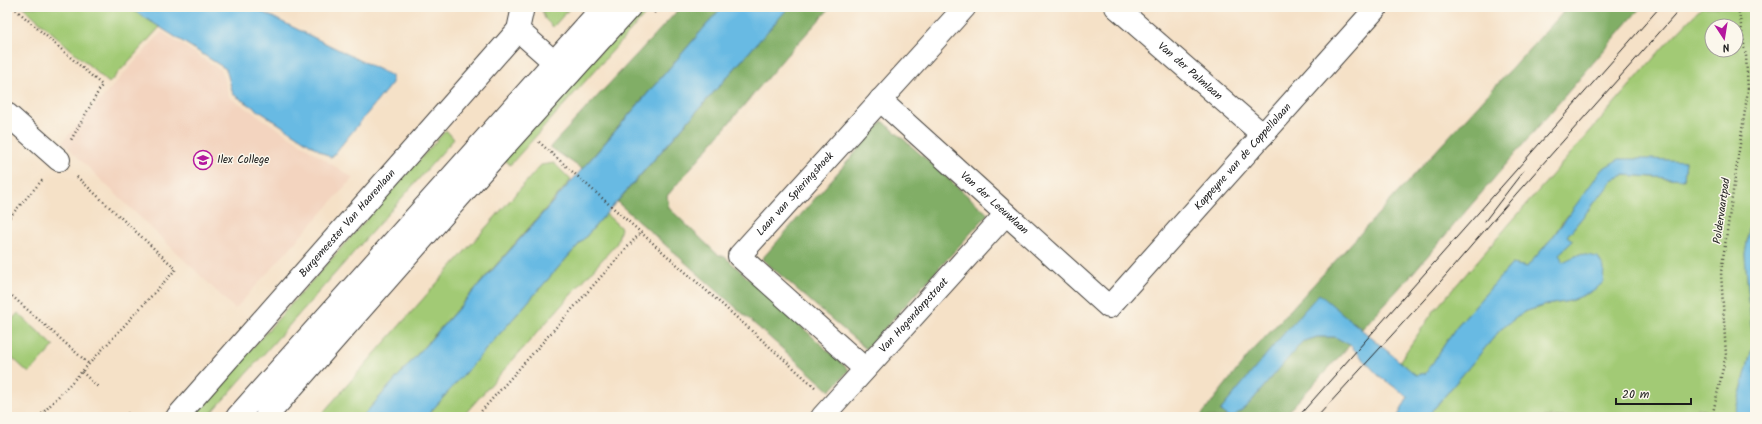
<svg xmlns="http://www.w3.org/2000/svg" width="1762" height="424" font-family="Kalam,sans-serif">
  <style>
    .built { fill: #f3d4bf }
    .green { fill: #a2ca75; stroke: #5f7348; fill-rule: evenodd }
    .forest { fill: #81ae66; stroke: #4e6541 }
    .water { fill: #68bae3; stroke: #426b80 }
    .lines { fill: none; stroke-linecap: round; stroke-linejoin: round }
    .street-casing { stroke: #3d3a36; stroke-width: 24 }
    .secondary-casing { stroke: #3d3a36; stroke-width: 24 }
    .path { stroke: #3d3a36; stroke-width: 2.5; stroke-dasharray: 1 3; stroke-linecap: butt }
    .street { stroke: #fff; stroke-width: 22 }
    .secondary { stroke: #fff; stroke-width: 22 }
    .tram { stroke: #1c1c1c; stroke-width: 1 }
    .labels { text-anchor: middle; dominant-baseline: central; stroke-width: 3; stroke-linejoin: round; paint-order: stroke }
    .street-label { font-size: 11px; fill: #1c1c1c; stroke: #fbf7ec }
    .poi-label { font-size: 11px; fill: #1c1c1c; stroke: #fbf7ec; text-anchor: start }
  </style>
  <rect width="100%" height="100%" fill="#fbf7ec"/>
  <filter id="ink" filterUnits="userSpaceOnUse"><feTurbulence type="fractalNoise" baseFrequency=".025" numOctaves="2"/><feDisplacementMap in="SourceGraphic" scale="8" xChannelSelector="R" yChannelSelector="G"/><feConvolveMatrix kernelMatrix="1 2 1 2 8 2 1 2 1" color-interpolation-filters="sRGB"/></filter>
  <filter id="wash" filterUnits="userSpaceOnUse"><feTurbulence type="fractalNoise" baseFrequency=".012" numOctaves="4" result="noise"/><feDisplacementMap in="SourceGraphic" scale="16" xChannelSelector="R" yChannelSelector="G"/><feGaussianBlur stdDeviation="0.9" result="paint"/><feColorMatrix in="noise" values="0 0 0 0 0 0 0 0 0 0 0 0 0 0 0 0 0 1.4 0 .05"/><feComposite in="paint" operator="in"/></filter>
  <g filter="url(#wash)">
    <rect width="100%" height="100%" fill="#f5e1c7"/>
    <path class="built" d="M162 32 222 71 229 97 353 178 235 309 62 142Z"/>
    <path class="green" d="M23 7H128L160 27 109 83Z
      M541 7H571L553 27 545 19Z
      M641 7H652L510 165 503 159Z
      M1702 7H1755V193L1745 255 1753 345 1734 417H1724L1697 408 1694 417H1427L1501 329 1524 312 1546 305 1570 301 1591 292 1580 254 1563 262 1558 254 1573 241 1567 236 1614 179 1624 175 1684 179 1686 161 1619 159 1563 221 1552 238 1527 267 1512 264 1456 327 1426 373 1416 375 1399 362 1433 312 1665 45ZM1712 26H1736V50H1712Z
      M446 130 454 139 208 417H191Z
      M554 163 571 180 362 417H319L541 165Z
      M606 214 621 228 617 243 462 417H426Z
      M18 313 54 346 29 373 7 353V325Z"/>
    <path class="forest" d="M681 7H722L582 169 550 147Z
      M789 7H831L785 57 667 196 669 208 717 254 725 257 849 370 830 391 617 202Z
      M1568 7H1641L1412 274 1362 329 1354 322 1280 338 1220 411 1230 417H1200L1248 356Z
      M883 121 988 214 866 349 762 259Z
      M1317 337H1335L1350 345 1283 417H1233L1249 404 1302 342Z"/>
    <path class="water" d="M128 7H252L392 76V83L331 158 233 94 226 69Z
      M722 7H789L426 417H362L599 150Z
      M1619 159H1651L1686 161 1684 179 1624 175 1614 179 1567 236 1573 241 1559 254 1563 262 1580 254 1598 257 1604 268 1603 283 1591 292 1570 301 1546 305 1524 312 1501 329 1427 417 1398 416 1408 397 1378 375 1350 345 1335 337H1317L1302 342 1249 404 1233 417H1230L1220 411 1280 338 1319 294 1416 375 1426 373 1456 327 1512 264 1527 267 1552 238 1602 169Z
      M1755 193V417H1734L1753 345 1745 255Z"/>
  </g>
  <g filter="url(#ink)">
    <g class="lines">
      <defs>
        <g id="street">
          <path d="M523 7 518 30 554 62 570 73"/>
          <path id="s1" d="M1116 7 1263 135"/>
          <path id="s2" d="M880 100 1109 307 1377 7"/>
          <path d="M7 114 59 160"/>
          <path id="s3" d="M865 369 739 256 965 7"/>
          <path id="s4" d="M177 417 518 30"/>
          <path id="s5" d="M822 417 1006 214"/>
        </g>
        <path id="secondary" d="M237 417 603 7
          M266 417 491 161 630 7"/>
      </defs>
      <use href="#street" class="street-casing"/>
      <use href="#secondary" class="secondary-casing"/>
      <path class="path" d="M13 7 102 85 71 140
        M654 13 659 7
        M539 142 816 388
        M7 220 44 178
        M7 302 12 296 89 364
        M82 372 98 387
        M127 413 132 417
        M39 417 89 364 176 269 75 175
        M476 417 641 232
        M1712 417 1726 355 1721 272 1748 90 1746 56 1738 7"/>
      <use href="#street" class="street"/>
      <use href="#secondary" class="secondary"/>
      <path class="tram" d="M1485 221 1524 170
        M1298 417 1660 7
        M1317 417 1434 289 1516 194 1682 7"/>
    </g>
  </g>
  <defs>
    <symbol id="school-ring" viewBox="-11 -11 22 22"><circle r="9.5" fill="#fbf7ec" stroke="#b5179e" stroke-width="1.5"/><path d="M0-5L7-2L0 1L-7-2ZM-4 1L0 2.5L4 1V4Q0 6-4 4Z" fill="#b5179e"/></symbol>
  </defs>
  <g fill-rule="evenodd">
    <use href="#school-ring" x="192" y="149" width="22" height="22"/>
  </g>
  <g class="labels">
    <g class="street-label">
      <text stroke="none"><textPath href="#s1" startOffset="98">Van der Palmlaan</textPath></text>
      <text stroke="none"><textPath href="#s2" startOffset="510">Kappeyne van de Coppellolaan</textPath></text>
      <text stroke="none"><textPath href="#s3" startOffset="253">Laan van Spieringshoek</textPath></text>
      <text stroke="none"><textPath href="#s2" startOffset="154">Van der Leeuwlaan</textPath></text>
      <text transform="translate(1722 211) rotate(-82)">Poldervaartpad</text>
      <text stroke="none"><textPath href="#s4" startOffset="258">Burgemeester Van Haarenlaan</textPath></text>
      <text stroke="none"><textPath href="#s5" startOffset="137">Van Hogendorpstraat</textPath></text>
    </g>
    <g class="poi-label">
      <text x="217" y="160">Ilex College</text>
    </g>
  </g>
  <rect width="1762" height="424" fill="none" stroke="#fbf7ec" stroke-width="24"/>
  <g transform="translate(1724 38) rotate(168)"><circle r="19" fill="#fbf7ec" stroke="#a29f99"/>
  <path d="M0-3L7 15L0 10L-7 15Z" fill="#b5179e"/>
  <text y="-6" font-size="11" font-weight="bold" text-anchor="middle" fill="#1c1c1c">N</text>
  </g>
  <path d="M1616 398v6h75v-6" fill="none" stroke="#1c1c1c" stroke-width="2"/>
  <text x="1622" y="398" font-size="12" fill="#1c1c1c" stroke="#fbf7ec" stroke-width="3" paint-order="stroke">20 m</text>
</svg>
